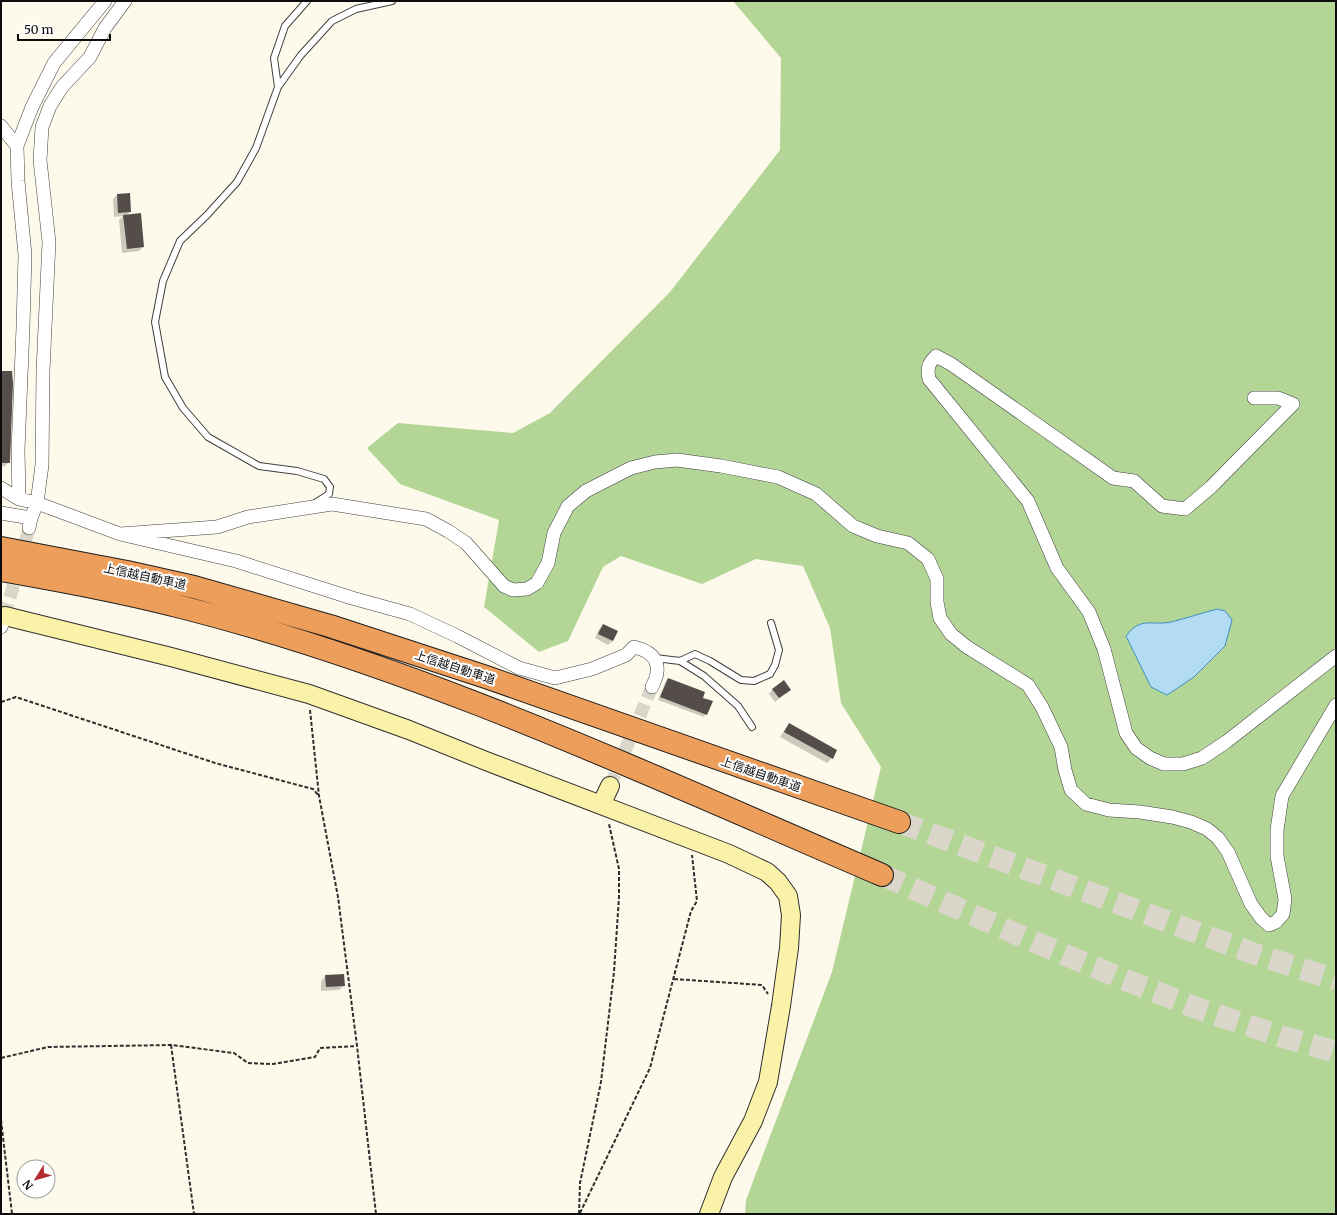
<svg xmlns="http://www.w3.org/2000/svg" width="1337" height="1215" font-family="Merriweather,'Noto Sans JP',serif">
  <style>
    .forest { fill: #b3d697 }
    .water { fill: #b3dbf3; stroke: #3d8fc6 }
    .shadow { fill: #0003 }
    .building { fill: #544d49 }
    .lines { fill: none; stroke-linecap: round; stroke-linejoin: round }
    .street-tunnel { stroke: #dad6ca; stroke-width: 13; stroke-dasharray: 13 6; stroke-linecap: butt }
    .highway-tunnel { stroke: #dad6ca; stroke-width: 22; stroke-dasharray: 22 11; stroke-linecap: butt }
    .lane-casing { stroke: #3f3f3f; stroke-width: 8 }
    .street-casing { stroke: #3f3f3f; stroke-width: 14 }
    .secondary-casing { stroke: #2e2e2e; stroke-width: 20 }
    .highway-casing { stroke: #1d1d1d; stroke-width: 24 }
    .path { stroke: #2e2e2e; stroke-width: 2; stroke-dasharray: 4 2; stroke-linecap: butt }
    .lane { stroke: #fff; stroke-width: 6 }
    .street { stroke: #fff; stroke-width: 13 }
    .secondary { stroke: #fbf2a9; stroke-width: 18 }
    .highway { stroke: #ed9e5a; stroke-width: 22 }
    .labels { text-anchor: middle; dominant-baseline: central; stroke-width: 4; stroke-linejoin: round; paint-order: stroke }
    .street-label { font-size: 12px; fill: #0c0c0c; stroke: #fff }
  </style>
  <rect width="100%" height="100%" fill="#fefaeb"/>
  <path class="forest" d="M733 1H1336V1214H745L746 1200 832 972 881 767 841 703 830 628 803 566 756 559 702 584 621 556 603 567 568 641 539 652 484 607 499 520 400 484 367 448 398 423 513 433 550 413 670 292 780 150 781 58Z"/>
  <path class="water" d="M1217 609 1225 611 1232 620 1225 646 1194 677 1167 695 1151 687 1126 636C1141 616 1151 626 1171 622 1187 618 1202 613 1217 609Z"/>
  <path class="shadow" d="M117 195 130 212 126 216 143 247 139 251 122 253 119 220 123 216 114 217 113 199Z
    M1 372 9 462 5 466 1 467Z
    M603 625 617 631 613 641 608 645 595 638 599 629Z
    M668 679 701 698 706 714 704 717 658 700 666 681Z
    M773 689 790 690 775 702 769 694Z
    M789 724 836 750 832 758 827 763 780 737 785 729Z
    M343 975 344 986 339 990 321 991V981L325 976Z"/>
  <path class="building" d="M130 193 131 212 118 213 117 194Z
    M141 213 144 247 127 249 123 215Z
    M1 371H12L13 383 10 463H1Z
    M603 624 618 631 613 641 598 634Z
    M668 678 705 692 703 698 713 701 707 715 660 697Z
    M784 680 791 690 779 698 772 689Z
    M789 723 837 750 833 759 784 732Z
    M344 974 345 986 326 987 325 975Z"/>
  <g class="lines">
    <path class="street-tunnel" d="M5 616 29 528
      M610 786 652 687"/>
    <path class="highway-tunnel" d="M899 822 1255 954 1336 980
      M882 875 1037 943 1123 979 1202 1010 1280 1036 1336 1052"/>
    <defs>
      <path id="lane" d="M278 87 274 58 285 26 307 1
        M315 503 329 494 330 487 324 479 297 471 259 466 208 437 183 408 165 377 155 322 163 281 180 241 207 215 237 182 256 148 278 87 301 55 332 21 356 9 392 1
        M655 658 680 661 695 654 710 661 741 680 754 681 770 674 775 665 779 650 771 623
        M680 661 704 676 738 706 752 727"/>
      <path id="street" d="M1 126 17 146
        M1254 398H1278L1293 404 1211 487 1185 509 1162 506 1134 481 1113 478 951 364 936 356C928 364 927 368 929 379L1028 501 1057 568 1089 612 1104 649 1126 733 1136 748 1150 758 1164 764H1183L1202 758 1226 742 1336 656
        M1 488 19 499 37 503 120 534 236 561 352 598 410 614 457 636 519 668 555 678 592 669 626 655 634 647C647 650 659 657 657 672 657 677 654 682 652 687
        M19 499 18 450 23 327 25 255 18 181 17 146 32 107 54 63 105 1
        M1 513 31 518
        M29 528 31 518 37 503 42 465 43 371 49 242 40 160 42 127 50 106 62 87 90 57 105 28 125 1
        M120 534 217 527 248 517 332 504 426 519 448 531 466 543 504 586 513 590 527 589 537 583 548 563 554 533 568 506 586 491 631 468 655 462 677 460 721 466 778 477 816 494 853 526 877 536 908 543 928 559 937 579V602L940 618 951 634 967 647 1028 685 1042 707 1061 747 1065 770 1071 790 1086 804 1109 810 1140 812 1172 817 1191 822 1207 829 1218 838 1228 852 1251 904 1261 918 1269 925 1276 922 1283 914 1285 899 1277 856V830L1282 796 1336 705
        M1 615 5 616 1 627"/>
      <path id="secondary" d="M5 616 171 657 309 694 409 730 486 761 729 854 767 872 778 882 788 896 791 915 789 948 781 1006 768 1082 753 1121 723 1177 709 1214
        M601 805 610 786"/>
      <path id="highway" d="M1 548 127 572 194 587 330 626 486 677 899 822
        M1 570C63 581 124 592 185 608 427 670 653 777 882 875"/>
    </defs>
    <use href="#lane" class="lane-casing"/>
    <use href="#street" class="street-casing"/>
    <use href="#secondary" class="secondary-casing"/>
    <use href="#highway" class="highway-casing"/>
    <path class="path" d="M1 702 16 697 215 763 313 789 318 795
      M310 710 319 796 338 897 357 1046 376 1214
      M674 979 762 985 768 994
      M171 1045 194 1214
      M1 1058 48 1047 171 1045 234 1053 248 1063 273 1064 315 1057 320 1048 357 1046
      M1 1120 12 1214
      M580 1213 650 1068 691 911 697 901 692 855
      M579 1214 580 1183 601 1082 614 972 619 897V869L609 824"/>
    <use href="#lane" class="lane"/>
    <use href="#street" class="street"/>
    <use href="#secondary" class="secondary"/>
    <use href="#highway" class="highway"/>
  </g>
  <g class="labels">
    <g class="street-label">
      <text transform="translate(145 576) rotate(12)">上信越自動車道</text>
      <text transform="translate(455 667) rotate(18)">上信越自動車道</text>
      <text transform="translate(761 774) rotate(19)">上信越自動車道</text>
    </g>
  </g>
  <rect width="1337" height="1215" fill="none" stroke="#0c0c0c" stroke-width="4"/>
  <g transform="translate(36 1179) rotate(233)"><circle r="19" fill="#ffffff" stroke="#9e9e9e"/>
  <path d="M0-3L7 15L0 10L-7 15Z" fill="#b42b31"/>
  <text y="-6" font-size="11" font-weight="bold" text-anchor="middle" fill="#0c0c0c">N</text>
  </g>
  <path d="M18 34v6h92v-6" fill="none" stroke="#0c0c0c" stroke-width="2"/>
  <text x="24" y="34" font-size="12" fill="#0c0c0c" stroke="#ffffff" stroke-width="3" paint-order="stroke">50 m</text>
</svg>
